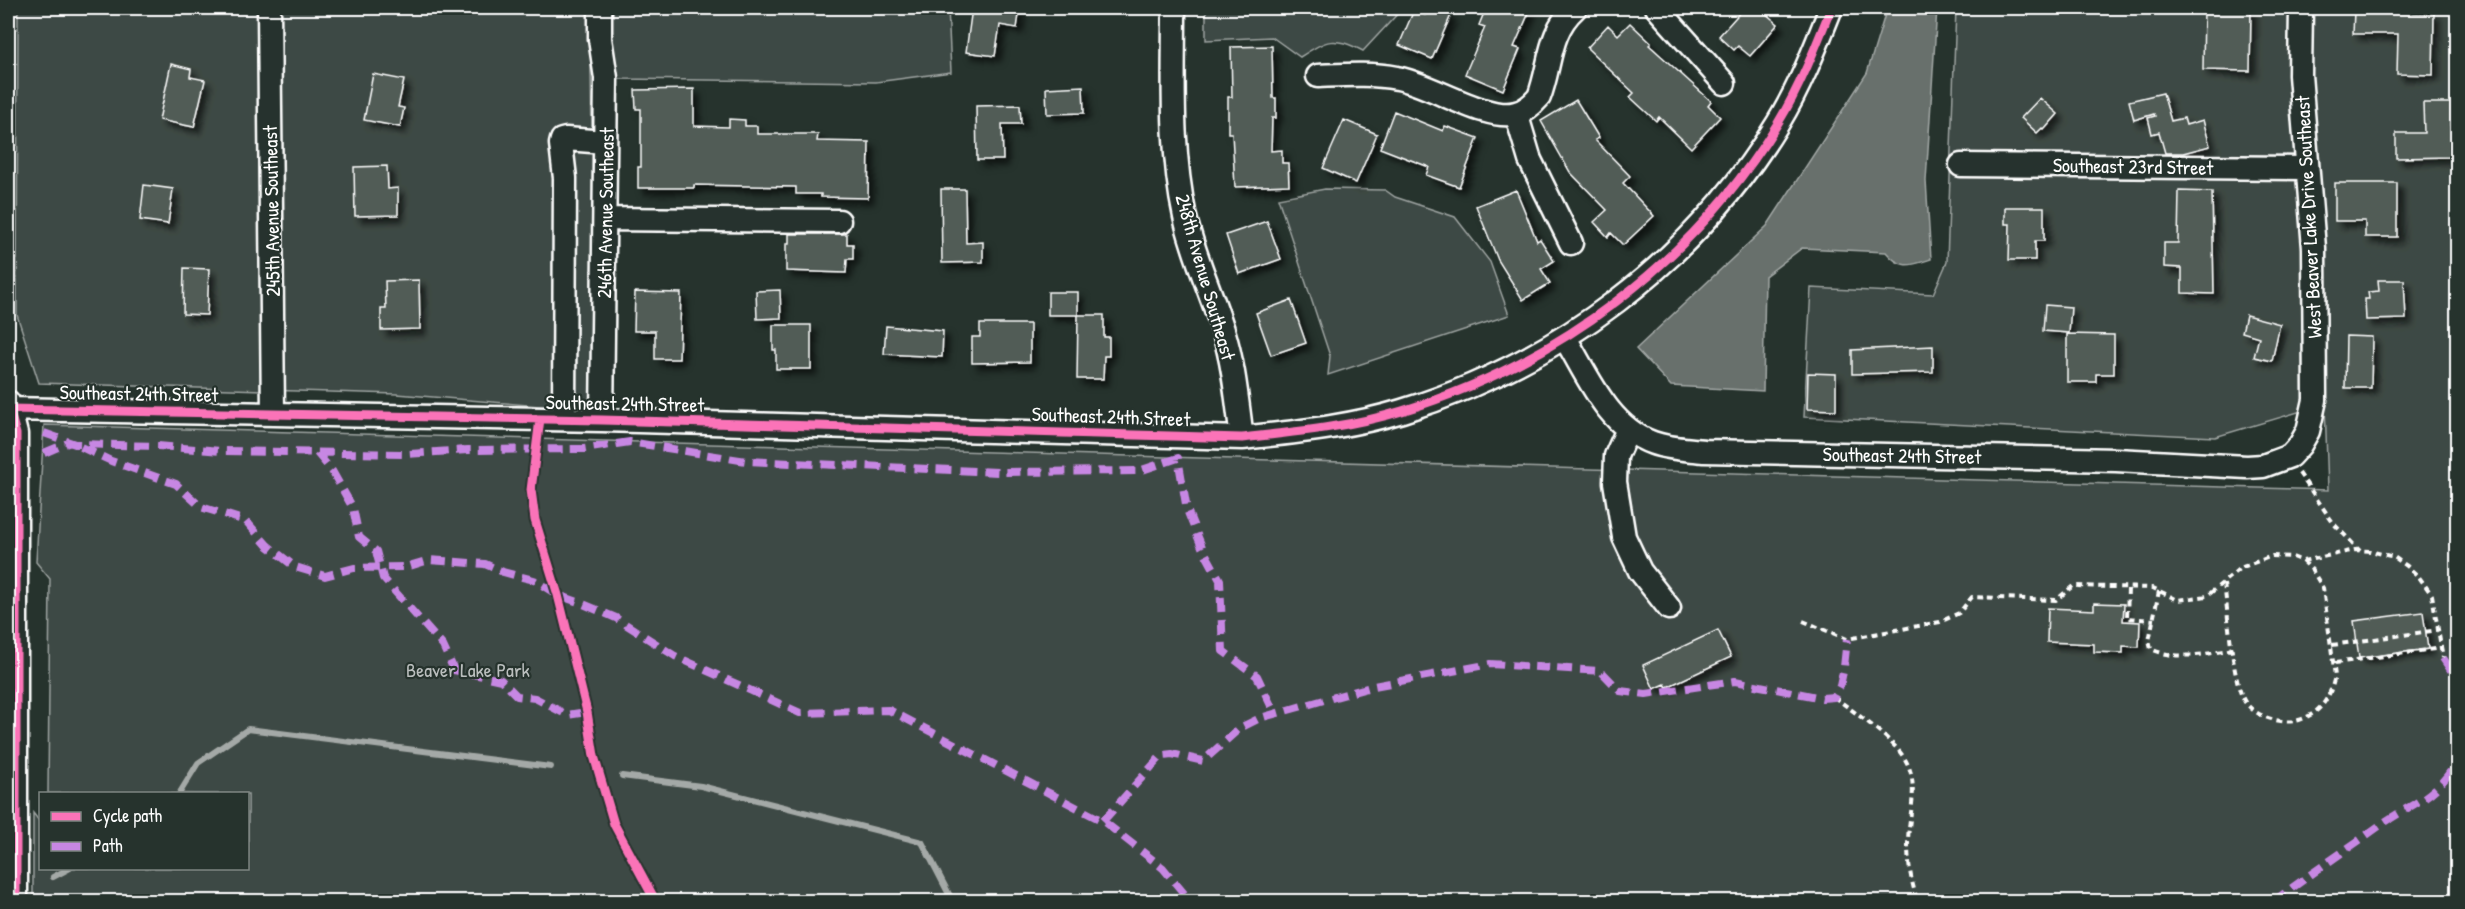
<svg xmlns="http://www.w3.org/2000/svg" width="2465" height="909" font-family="'Patrick Hand',sans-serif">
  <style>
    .green { fill: #3e4944; stroke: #9ea4a2; stroke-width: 1.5 }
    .water { fill: #67706c; stroke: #a4a9a7; stroke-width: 1.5 }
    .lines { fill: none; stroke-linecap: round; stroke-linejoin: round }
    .stream { stroke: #a4a9a7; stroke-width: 6 }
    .building { fill: #515c57; stroke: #fff; stroke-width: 1.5; filter: url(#shadow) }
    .minor-casing { stroke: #fff; stroke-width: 27 }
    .path { stroke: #fff; stroke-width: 4; stroke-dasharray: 6 4.5; stroke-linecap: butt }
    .minor { stroke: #26332d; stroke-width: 22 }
    .quiet { stroke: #c787e3; stroke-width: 8; stroke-dasharray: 15 8; stroke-linecap: butt }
    .cycleway-casing { stroke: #26332d; stroke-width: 13 }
    .cycleway { stroke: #fb73b8; stroke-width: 9 }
    .labels { text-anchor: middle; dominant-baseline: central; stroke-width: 4.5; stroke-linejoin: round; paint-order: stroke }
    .street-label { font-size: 20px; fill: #fff; stroke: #26332d }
    .park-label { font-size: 20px; fill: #bbbfbe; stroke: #26332d }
  </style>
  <defs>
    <filter id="shadow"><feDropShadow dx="5.5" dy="5.5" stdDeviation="3" flood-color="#0009"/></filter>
  </defs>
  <rect width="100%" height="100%" fill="#26332d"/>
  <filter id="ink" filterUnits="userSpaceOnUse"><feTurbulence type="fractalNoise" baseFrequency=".0167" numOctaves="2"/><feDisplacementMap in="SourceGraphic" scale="12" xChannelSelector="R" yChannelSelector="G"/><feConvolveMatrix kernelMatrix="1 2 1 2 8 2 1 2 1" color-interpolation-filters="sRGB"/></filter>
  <g filter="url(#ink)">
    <path class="green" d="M18 8H590L596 395 588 406 575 409 397 394 39 383 17 315Z
      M607 8H948L951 72 876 82 619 79 607 43Z
      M1206 8H1403L1363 51C1333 36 1328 39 1300 57L1272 37 1206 40Z
      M1956 8H2457V901L33 902V813L40 822V868H248V794L48 793 50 579 36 562 44 425 2328 490 2325 404 2215 437 1804 417 1811 288 1933 294 1947 262Z
      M1325 189 1385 190 1395 197 1455 217 1490 262 1509 315 1328 375 1330 356 1278 198Z"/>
    <path class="water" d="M1887 8H1937L1926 181 1931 259C1910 266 1901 270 1886 252L1802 248 1765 276 1763 391 1671 386 1636 349 1767 226 1867 73Z"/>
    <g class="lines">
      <path class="stream" d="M622 776 701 786 922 842 953 902
        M179 794 198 763 248 729 551 767
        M53 877 70 868"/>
    </g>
    <path class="building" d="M972 8H1020L1017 28 1000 25 995 56 966 52Z
      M1428 8 1451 15 1432 59 1399 45 1414 10 1425 15Z
      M1486 8H1531L1514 47 1520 49 1503 90 1465 74 1485 27 1479 25Z
      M1744 8H1759L1778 24 1750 56 1738 46 1734 50 1719 36Z
      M2204 8 2251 9 2250 71 2203 70Z
      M2354 11 2434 13 2433 75 2397 74 2398 34H2353Z
      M1630 23 1651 43 1649 45 1711 101 1708 105 1720 117 1691 148 1659 117 1656 121 1630 97 1634 93 1587 48 1608 25 1618 35Z
      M1272 46 1273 98H1276V118H1272L1271 151 1282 150V163H1288L1289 185 1235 187 1232 133H1228V97H1232L1231 47Z
      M171 64 191 69 190 77 205 80 194 127 159 120Z
      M373 74 404 80 398 107 404 108 400 127 364 120Z
      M1083 86 1084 113 1047 114 1046 88Z
      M694 89V126L729 127V119L745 120V126H757V134H818L817 141 869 142 868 198 821 197V194H796V187L694 185V188H638V167H641V109H636L635 90Z
      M2163 93 2171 121 2184 118 2186 125 2203 120 2210 146 2183 153H2165L2159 132 2152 134 2148 118 2155 116 2154 114 2134 120 2129 101Z
      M2040 98 2058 114 2044 130 2042 128 2037 133 2021 118Z
      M1576 100 1599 138 1595 140 1630 176 1623 183 1654 216 1623 245 1611 233 1608 237 1594 222 1607 210 1570 172 1541 121Z
      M2423 103H2451L2452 157 2396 158V133H2424Z
      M1020 105 1021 124H1002L1003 160H977L976 106Z
      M1394 111 1443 131 1445 126 1478 138 1459 187 1426 175 1429 167 1380 148Z
      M1344 120 1377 134 1356 183 1323 168Z
      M387 166 388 189 398 188V215L355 216 354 167Z
      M2335 183H2397V237H2365V221H2335Z
      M144 185 173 189 168 224 140 220Z
      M941 189H965L966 243 983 242V262L942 263Z
      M1516 190 1537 241 1540 239 1554 261 1541 269 1550 283 1523 300 1498 260 1476 206Z
      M2179 191 2212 192 2214 294 2182 293V268L2164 267V243H2178Z
      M2005 207H2044V241H2035V260H2009L2010 224H2005Z
      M1267 221 1281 259 1239 274 1226 235Z
      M789 234H847V244H853V259H847L846 273 786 271V244H789Z
      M184 268 209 269 207 315 183 314Z
      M419 280 420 329 381 330V309H386L385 281Z
      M2378 280H2404L2406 319 2366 320 2365 299H2369L2368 292 2379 291Z
      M780 290 781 318 757 319 756 291Z
      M635 292 681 293 679 359H655V331H634Z
      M1048 292H1078V315H1048Z
      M1291 300 1306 343 1271 355 1256 313Z
      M2045 305 2071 307 2069 333 2043 331Z
      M1078 315H1104V337H1109V356H1104L1103 379H1077Z
      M2246 315 2280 324 2272 361 2254 357 2259 337 2242 332Z
      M980 324H1030V362L972 363V337H980Z
      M773 325H811V369H776V350H773Z
      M886 326 943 331 942 357 884 354Z
      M2067 334 2114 335V374H2096V382H2067Z
      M2346 336 2372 337 2371 388H2345Z
      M1933 346V372L1852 374V350Z
      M1808 373 1836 374V410L1807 409Z
      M2094 603 2124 604 2123 621 2140 622 2139 647 2123 646V653L2094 652V644L2047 642 2048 608 2094 610Z
      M2423 612 2428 649 2359 658 2354 621Z
      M1718 630 1731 657 1667 687 1665 684 1654 689 1643 665Z"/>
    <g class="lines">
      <defs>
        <path id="minor" d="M269 8 273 414
          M600 8V39L606 78 602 420
          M1174 8C1174 77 1170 148 1185 217 1194 256 1211 292 1223 330 1234 365 1237 401 1242 438
          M1657 8 1724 83
          M1318 76C1344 75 1371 73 1397 78 1429 83 1487 122 1516 113 1525 111 1533 104 1539 97 1551 66 1548 32 1575 8
          M1516 113 1530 160 1571 243
          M1961 165 2306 168
          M605 219 839 221
          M1565 338C1588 376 1608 427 1653 443 1669 449 1688 449 1704 451L2116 460 2247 467 2263 466 2290 456 2300 445 2308 431 2315 400 2314 248 2300 75 2301 8
          M8 402 16 434V902
          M8 409 602 420 1242 438C1295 432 1350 427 1402 411 1558 363 1693 262 1778 123 1800 87 1816 46 1831 8
          M564 419 565 178 561 144 562 140 566 139 605 142
          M1628 429 1616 456 1615 482 1624 537 1640 571 1669 608"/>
      </defs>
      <use href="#minor" class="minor-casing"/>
      <path class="path" d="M2299 473 2334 524 2360 551
        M2224 584C2228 610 2232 683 2245 702 2256 717 2282 725 2299 720 2321 713 2330 698 2335 676L2323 588 2312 570 2303 561
        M2128 589 2127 618 2154 620
        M2159 591 2149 641 2151 649C2177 661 2207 654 2233 649
        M1803 621 1847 639 1940 622 1959 613 1972 597 2056 600 2073 586 2153 588 2178 600 2207 596 2240 568 2272 556 2292 557 2303 561 2355 550 2370 551 2394 557 2407 566 2419 577 2432 595 2443 658
        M2332 645 2438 630
        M2335 663 2441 648
        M1834 697C1854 712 1894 739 1906 761 1920 786 1908 816 1908 843 1908 864 1911 882 1918 902"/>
      <use href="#minor" class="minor"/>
      <path class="quiet" d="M44 433 75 444 158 446 221 451 408 454 468 450 584 449 630 442 746 461 999 472 1139 471 1178 458 1187 510 1202 547 1220 580 1223 651 1257 676 1275 714
        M81 447 111 461 176 484 201 507 246 521 267 545 295 567 325 576 354 568 406 567 429 560 485 564 503 572 534 580 558 595 581 603 616 618 675 656 800 713 889 710 1103 821 1163 868 1191 902
        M44 453 70 442
        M317 453 332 471 353 508 359 537 376 551 383 578 443 646 454 670 501 680 517 696 535 698 567 715 587 712
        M2443 658 2458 681
        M1103 821 1162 755 1172 754 1203 761 1240 728 1260 718 1374 686 1490 664 1601 671 1620 691 1646 694 1735 681 1822 698 1834 697 1840 686 1844 667 1847 639
        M2273 902C2309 875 2346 850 2382 824 2414 802 2438 797 2458 759"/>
      <defs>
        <path id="cycleway" d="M8 409 602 420 1242 438C1295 432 1350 427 1402 411 1558 363 1693 262 1778 123 1800 87 1816 46 1831 8
          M9 409 16 434V902
          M540 419 531 490 535 520 558 595 587 712 594 756 614 824 656 902"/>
      </defs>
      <use href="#cycleway" class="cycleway-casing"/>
      <use href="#cycleway" class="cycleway"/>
    </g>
  </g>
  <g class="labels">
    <g class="street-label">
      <text transform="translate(2133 166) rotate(1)">Southeast 23rd Street</text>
      <text transform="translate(271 211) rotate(-91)">245th Avenue Southeast</text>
      <text transform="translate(605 213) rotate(-89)">246th Avenue Southeast</text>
      <text transform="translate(2308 217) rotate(-93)">West Beaver Lake Drive Southeast</text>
      <text transform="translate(1206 277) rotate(74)">248th Avenue Southeast</text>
      <text transform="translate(139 393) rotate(1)">Southeast 24th Street</text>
      <text transform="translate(625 403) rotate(1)">Southeast 24th Street</text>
      <text transform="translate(1111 416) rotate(2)">Southeast 24th Street</text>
      <text transform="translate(1902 455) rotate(1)">Southeast 24th Street</text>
    </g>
    <g class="park-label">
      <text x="468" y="669">Beaver Lake Park</text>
    </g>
  </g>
  <rect width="2465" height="909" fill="none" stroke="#26332d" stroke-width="30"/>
  <rect x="15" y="15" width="2435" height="879" fill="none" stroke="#fff" stroke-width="2" filter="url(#ink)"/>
  <rect x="39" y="792" width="210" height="78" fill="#26332d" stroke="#7d8581" stroke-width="1.5"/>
  <rect x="51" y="812" width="30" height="9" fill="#fb73b8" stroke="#7d8581" stroke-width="1.5"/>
  <text x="93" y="822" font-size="18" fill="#ffffff">Cycle path</text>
  <rect x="51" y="842" width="30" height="9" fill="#c787e3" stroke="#7d8581" stroke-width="1.5"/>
  <text x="93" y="852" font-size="18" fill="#ffffff">Path</text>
</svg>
